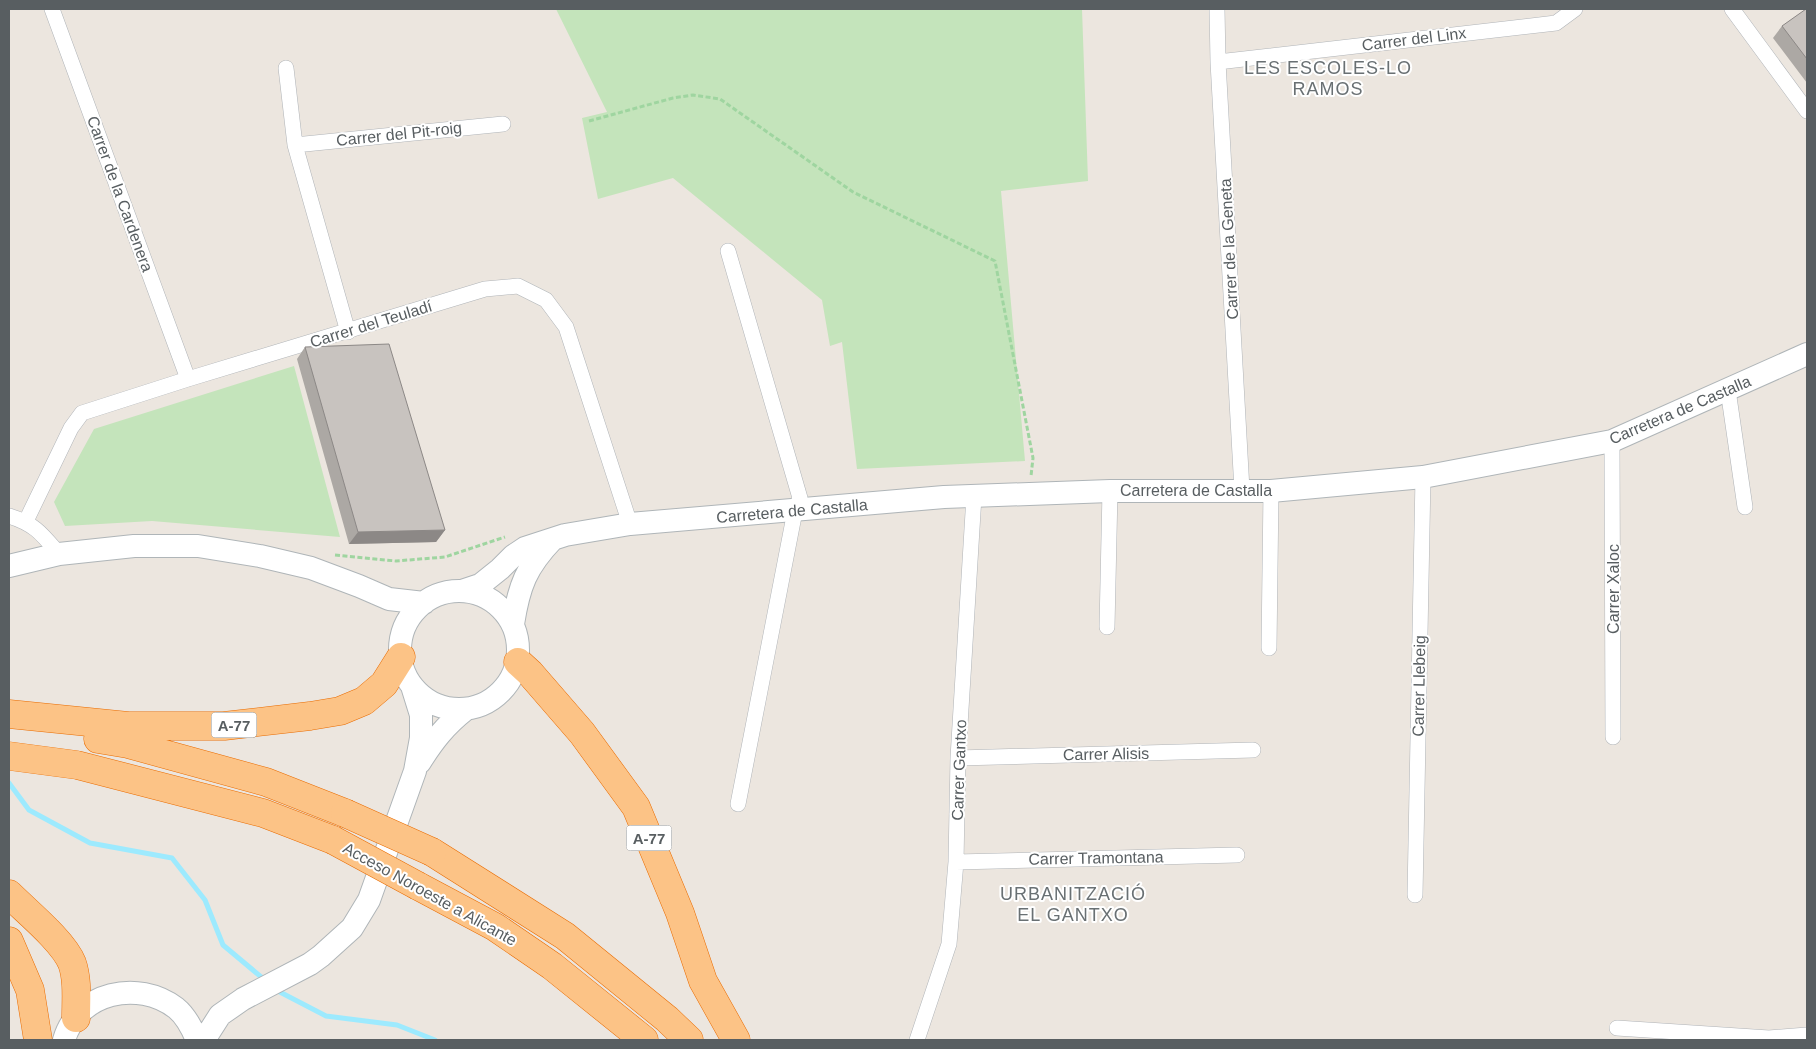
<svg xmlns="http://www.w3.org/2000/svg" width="1816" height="1049" font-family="Arial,sans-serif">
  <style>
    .green { fill: #c4e4bb }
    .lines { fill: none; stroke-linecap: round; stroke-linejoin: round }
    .stream { stroke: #9deafe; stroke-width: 5 }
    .street-casing { stroke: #b0b4b8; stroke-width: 16 }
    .secondary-casing { stroke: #afb5b8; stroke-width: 24 }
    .highway-casing { stroke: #e96c02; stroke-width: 29 }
    .path { stroke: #9fd5a0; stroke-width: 3; stroke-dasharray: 5 2.5; stroke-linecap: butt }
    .street { stroke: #fff; stroke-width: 15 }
    .secondary { stroke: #fff; stroke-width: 22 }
    .highway { stroke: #fcc386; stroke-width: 28 }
    .highway-bridge-casing { stroke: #e96c02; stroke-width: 29; stroke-linecap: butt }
    .highway-bridge { stroke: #fcc386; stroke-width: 28 }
    .wall { fill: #aca8a4 }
    .shaded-wall { fill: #8c8886 }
    .building { fill: #c8c3bf; stroke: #8c8886 }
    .labels { text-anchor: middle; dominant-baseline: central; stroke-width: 4; stroke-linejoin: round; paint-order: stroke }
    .shield { fill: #fff; stroke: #8a8e90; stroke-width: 1 }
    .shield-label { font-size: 15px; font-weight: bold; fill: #585e61 }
    .street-label { font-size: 16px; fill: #585e61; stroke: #fff }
    .neighbourhood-label { font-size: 18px; letter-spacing: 1px; fill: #697073; stroke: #fff }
  </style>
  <rect width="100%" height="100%" fill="#ece6df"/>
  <path class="green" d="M556 9H1082L1088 181 1001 191 1025 461 857 469 842 342 830 346 822 300 673 178 598 199 582 118 607 112Z
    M294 366 340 537 152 521 65 526 54 502 94 429Z"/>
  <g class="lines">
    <path class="stream" d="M9 783 29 810 90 843 172 858 205 900 223 945 266 981
      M276 990 326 1016 397 1025 435 1040"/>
    <defs>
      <path id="street" d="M52 9 188 379
        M1217 9 1218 62 1242 490
        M1732 9 1807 111
        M1218 62 1556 23 1575 9
        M286 68 295 145 348 332
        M295 145 503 124
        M728 251 800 498 795 511 738 804
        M1728 390 1745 507
        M1612 441 1613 737
        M9 516C35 524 42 534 59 554
        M26 521 71 428 82 413 188 379 485 289 518 286 546 300 566 327 630 524
        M1107 627 1110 491
        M1269 648 1271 491
        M958 758 1253 750
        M956 862 1237 855
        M1415 895 1423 477
        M1617 1028 1769 1038 1807 1035
        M917 1040 949 944 956 862 958 758 974 496"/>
      <path id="secondary" d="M9 566 59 554 134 546H198L260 556 311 568 359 586 389 599 424 603
        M462 591 480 585 500 569 513 556 525 548 565 535 630 524 944 497 1110 491H1271L1423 477 1612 441 1807 354
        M400 650a59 59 0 1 1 118 0a59 59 0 1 1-118 0Z
        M513 624C519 586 526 567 553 539
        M420 762C434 740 445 726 465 710
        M64 1040C78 992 138 979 176 1008 186 1016 192 1028 197 1040
        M204 1040 220 1015 243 999 310 964 321 956 352 928 369 900 415 771 421 738V715L412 686"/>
      <path id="highway" d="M518 662 530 673 582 733 636 807 680 913 703 981 736 1040
        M9 714 128 726H224L310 716 340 711 364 701 384 684 401 657
        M98 739 128 744 266 782 345 813
        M9 756 77 765 263 813 333 840
        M432 852 565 936 667 1019 689 1040
        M418 886 495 927 552 966 644 1040
        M9 894C27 912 63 941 72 963 78 980 76 1000 76 1018
        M9 941 30 990 38 1040"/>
    </defs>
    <use href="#street" class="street-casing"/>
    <use href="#secondary" class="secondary-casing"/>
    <use href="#highway" class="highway-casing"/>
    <path class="path" d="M589 121 673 98 693 95 720 99 853 192 995 261 1033 458 1031 476
      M335 555 396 561 445 557 505 537"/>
    <use href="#street" class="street"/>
    <use href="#secondary" class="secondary"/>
    <use href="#highway" class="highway"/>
    <defs>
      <path id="highway-bridge" d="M345 813 432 852
        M333 840 418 886"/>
    </defs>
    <use href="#highway-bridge" class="highway-bridge-casing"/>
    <use href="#highway-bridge" class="highway-bridge"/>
  </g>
  <path class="wall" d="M1807 9V83L1773 38 1782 26Z
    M305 347 445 530 436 542 349 544 297 359Z"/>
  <path class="shaded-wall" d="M445 530 436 542 349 544 358 532Z"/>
  <path class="building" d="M1806 9H1807V59L1782 26Z
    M389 344 445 530 358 532 305 347Z"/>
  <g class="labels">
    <g class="shield">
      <rect x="211.5" y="712.5" width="45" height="25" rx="4"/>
      <rect x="626.5" y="825.5" width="45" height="25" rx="4"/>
    </g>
    <g class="shield-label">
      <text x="234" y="725">A-77</text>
      <text x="649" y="838">A-77</text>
    </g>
    <g class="street-label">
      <text transform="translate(1414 39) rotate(-7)">Carrer del Linx</text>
      <text transform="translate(399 134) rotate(-6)">Carrer del Pit-roig</text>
      <text transform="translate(120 194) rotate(70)">Carrer de la Cardenera</text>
      <text transform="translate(1229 249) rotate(-93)">Carrer de la Geneta</text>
      <text transform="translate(371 324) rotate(-17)">Carrer del Teuladí</text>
      <text transform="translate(1680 410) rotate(-23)">Carretera de Castalla</text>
      <text x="1196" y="490">Carretera de Castalla</text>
      <text transform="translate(792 511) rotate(-5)">Carretera de Castalla</text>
      <text transform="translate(1613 589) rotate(-90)">Carrer Xaloc</text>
      <text transform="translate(1419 686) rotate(-89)">Carrer Llebeig</text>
      <text transform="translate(1106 754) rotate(-1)">Carrer Alisis</text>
      <text transform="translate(959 770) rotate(-88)">Carrer Gantxo</text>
      <text transform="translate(1096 858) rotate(-1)">Carrer Tramontana</text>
      <text transform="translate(430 894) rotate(29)">Acceso Noroeste a Alicante</text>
    </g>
    <g class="neighbourhood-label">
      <text x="1328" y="68">LES ESCOLES-LO<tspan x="1328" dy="21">RAMOS</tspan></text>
      <text x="1073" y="894">URBANITZACIÓ<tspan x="1073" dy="21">EL GANTXO</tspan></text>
    </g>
  </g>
  <rect width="1816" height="1049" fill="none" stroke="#585e61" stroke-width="20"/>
</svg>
